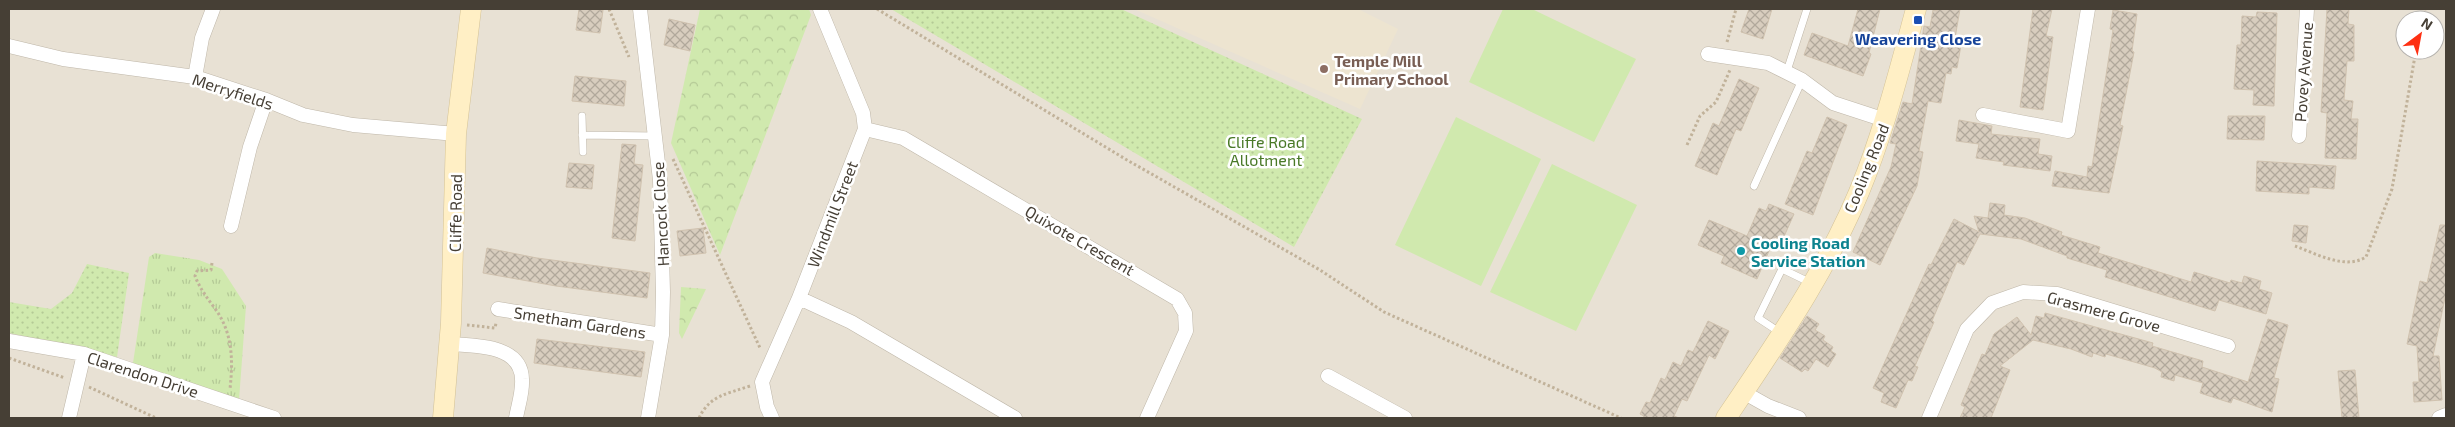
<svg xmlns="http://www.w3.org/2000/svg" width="2455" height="427" font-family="'Exo 2',sans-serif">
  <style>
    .residential { fill: #e8e1d4; fill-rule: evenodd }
    .education { fill: #ede4d0 }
    .grass { fill: url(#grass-tufts) }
    .park { fill: url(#park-crowns) }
    .garden { fill: url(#garden-dots) }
    .pitch { fill: #d0e9ae }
    .building { fill: url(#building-cross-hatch); stroke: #d0c2af }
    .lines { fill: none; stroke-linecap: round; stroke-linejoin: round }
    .lane-casing { stroke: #bfb7a9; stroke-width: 8 }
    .street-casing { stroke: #bfb7a9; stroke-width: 15 }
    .secondary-casing { stroke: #d4c295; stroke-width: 21 }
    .path { stroke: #c1b29a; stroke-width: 3; stroke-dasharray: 2.5 2.5; stroke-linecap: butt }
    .lane { stroke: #fff; stroke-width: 7 }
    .street { stroke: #fff; stroke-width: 14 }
    .secondary { stroke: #ffefc5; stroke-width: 20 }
    .transit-dot { fill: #1a4fb4; stroke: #fff; stroke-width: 2 }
    .education-dot { fill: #8d6e63; stroke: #fff; stroke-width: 2 }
    .culture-dot { fill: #0f9aa8; stroke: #fff; stroke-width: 2 }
    .labels { text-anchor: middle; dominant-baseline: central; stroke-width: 5; stroke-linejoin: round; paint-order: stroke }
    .transit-label { font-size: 16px; font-weight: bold; fill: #164399; stroke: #fff }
    .education-label { font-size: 16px; font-weight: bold; fill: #785e54; stroke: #fff; text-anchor: start }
    .street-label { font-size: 16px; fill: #463f35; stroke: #fff }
    .park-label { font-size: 16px; fill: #497927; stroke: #fff }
    .culture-label { font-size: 16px; font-weight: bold; fill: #0d838f; stroke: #fff; text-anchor: start }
  </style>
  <defs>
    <pattern id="grass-tufts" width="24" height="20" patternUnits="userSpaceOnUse" patternTransform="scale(1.25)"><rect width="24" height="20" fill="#d0e9ae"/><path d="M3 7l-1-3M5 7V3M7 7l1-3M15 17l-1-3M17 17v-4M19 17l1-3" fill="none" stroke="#b4c996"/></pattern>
    <pattern id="park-crowns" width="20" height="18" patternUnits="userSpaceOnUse" patternTransform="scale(1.25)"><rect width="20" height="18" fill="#d0e9ae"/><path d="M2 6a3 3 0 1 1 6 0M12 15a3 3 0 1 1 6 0" fill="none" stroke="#b4c996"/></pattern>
    <pattern id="garden-dots" width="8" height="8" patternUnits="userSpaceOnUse" patternTransform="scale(1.25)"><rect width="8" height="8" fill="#d0e9ae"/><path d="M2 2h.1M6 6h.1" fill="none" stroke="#b4c996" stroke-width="1.8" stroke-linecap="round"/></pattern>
    <pattern id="building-cross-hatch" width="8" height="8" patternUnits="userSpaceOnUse" patternTransform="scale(1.25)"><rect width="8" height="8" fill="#d8cdbe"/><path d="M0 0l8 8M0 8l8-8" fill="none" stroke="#b1a89b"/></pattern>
  </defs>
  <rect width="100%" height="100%" fill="#f3efe6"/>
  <path class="residential" d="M9 9H2446V418H9ZM2405 20H2435V50H2405Z"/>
  <path class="education" d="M1134 9H1358L1398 29 1360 109Z"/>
  <path class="grass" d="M155 253 199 260 222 269 246 306 239 400 133 363 149 257Z"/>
  <path class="park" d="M700 9H809L811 15 720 255 671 143Z
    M681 287 706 289 682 339 679 333Z"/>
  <path class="garden" d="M891 9H1121L1362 119 1294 247Z
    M87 264 129 273 117 357 9 333V302L51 309 72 293Z"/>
  <path class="pitch" d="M1503 9H1532L1636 59 1594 142 1469 82Z
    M1456 117 1541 159 1481 286 1395 245Z
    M1552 164 1637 205 1576 331 1490 292Z"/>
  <path class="building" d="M579 9 603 10 600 33 576 30Z
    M1749 9H1772L1763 39 1741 32Z
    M1858 9H1880L1869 53 1871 54 1863 76 1804 55 1812 33 1848 46Z
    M1937 9H1960L1954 44 1961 45 1957 68 1952 67 1951 74 1946 73 1941 103 1928 101 1919 151 1923 152 1917 186 1880 265 1853 252 1891 167 1896 144 1890 143 1903 102 1912 104 1924 26 1930 27 1933 10 1937 11Z
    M2033 9H2052L2046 36 2053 37 2043 110 2020 107Z
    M2327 9H2349L2348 24 2354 25V61H2347L2344 100 2353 101 2351 119H2358L2356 159 2325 158 2327 113 2321 112Z
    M2113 10 2137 14 2132 51 2134 52 2120 125 2123 126 2109 193 2052 186 2055 171 2087 177 2088 166 2092 167 2113 30 2110 29Z
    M2257 12 2277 13 2274 106 2253 105 2254 90 2234 89 2237 45H2241L2242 16 2256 17Z
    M669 19 695 25 690 51 664 45Z
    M575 76 626 81 624 106 572 101Z
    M1739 79 1759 88 1741 131 1736 129 1717 175 1695 166 1713 123 1719 126Z
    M2228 116H2265L2264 140 2227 139Z
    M1827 117 1847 125 1813 215 1785 204 1807 151 1812 153Z
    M1959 120 1992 126 1991 134 2040 139 2038 154 2052 156 2050 171 2003 165 2004 162 1976 158 1979 144 1956 141Z
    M622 144 636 145 634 164 643 165 635 241 612 238Z
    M2257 161 2336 166 2334 189 2309 187V194L2256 191Z
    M569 163 594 165 592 189 566 187Z
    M1990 203 2005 205 2004 215 2025 218 2062 232 2061 235 2100 247 2098 253 2191 282 2194 272 2230 283 2231 280 2242 283 2244 276 2261 281 2259 289 2272 293 2266 314 2219 300 2215 311 2105 277 2107 270 2067 258V256L2021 239 1980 234 1964 265 1957 262 1932 321 1934 322 1915 366 1918 367 1912 381 1908 380 1896 408 1881 402 1884 393 1873 388 1929 264 1931 265 1954 219 1979 232 1974 216 1988 218Z
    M1769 204 1794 214 1782 241 1775 237 1757 279 1721 263 1724 256 1698 245 1709 220 1747 236 1759 208 1766 211Z
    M2294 225 2308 226 2306 243 2292 241Z
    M2440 225H2446V293L2433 356H2439L2442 400 2414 402 2413 382H2419L2417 346 2407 344 2420 281 2427 283Z
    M703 228 706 253 680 256 677 231Z
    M487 248 537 258 650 273 647 298 556 286 483 273Z
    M2045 313 2153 343 2152 346 2203 361 2202 367 2248 382 2268 319 2288 325 2274 378 2279 379 2272 412 2233 398 2231 403 2200 393 2203 383 2175 375 2174 381 2161 377 2162 372 2155 368 2106 354 2105 357 2093 353 2092 357 2071 349 2033 340 2000 366 2010 370 1991 418H1960L1965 407 1961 405 1982 354 1985 355 1994 334 2017 317 2031 335 2036 316 2044 318Z
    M1807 316 1819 324 1815 330 1825 336 1823 340 1833 347 1831 351 1836 354 1828 367 1816 359 1808 371 1805 369 1802 372 1780 358Z
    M1708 321 1729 331 1715 359 1709 355 1687 401 1682 399 1674 416 1679 418H1643L1644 416 1640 414 1646 402 1650 403 1661 378 1665 380 1673 362 1681 366 1688 350 1693 352Z
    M537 339 645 352 641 377 534 363Z
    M2355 370 2359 418H2342L2338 371Z"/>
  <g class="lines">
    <defs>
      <path id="lane" d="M1787 71 1807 9
        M582 116 583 152
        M582 135 654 136
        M1754 186 1802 80
        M1781 333 1758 318 1782 269 1811 283"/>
      <path id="street" d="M640 9 660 180 663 292 662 335 648 418
        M9 46 63 59 195 77 266 100 303 115 353 125 456 134
        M1708 54 1768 63 1802 80 1833 103 1885 120
        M195 77 202 38 213 9
        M1983 115 2068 131 2088 9
        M865 129 903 138 1177 299 1185 313 1186 331 1147 418
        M2299 136 2307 9
        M231 226 250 147 266 100
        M799 298 851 322 1015 418
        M498 309 662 335
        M9 341 84 354 274 418
        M449 344C474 346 521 344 522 379 523 392 518 406 516 418
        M1328 376 1405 418
        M1743 392 1768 406 1799 418
        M69 418 84 354
        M772 418 767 407 762 382 799 298 865 129 863 113 820 9
        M1929 418 1967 329 1992 303 2023 292 2057 294 2228 346
        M2439 418 2446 415"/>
      <path id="secondary" d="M443 418 451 323 456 134 471 9
        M1726 418C1778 341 1834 260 1867 172 1887 119 1901 64 1916 9"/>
    </defs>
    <use href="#lane" class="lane-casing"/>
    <use href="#street" class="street-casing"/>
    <use href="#secondary" class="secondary-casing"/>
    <path class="path" d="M609 9 629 57
      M877 9 1127 160 1320 270 1384 312 1621 418
      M2423 20 2425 9
      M1727 42 1736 9
      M1687 145 1700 116 1716 102 1730 70
      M673 159 760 348
      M2295 246C2317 254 2345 270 2366 257L2392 189 2416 50
      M212 263 211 270 197 271 195 276C200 289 208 299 216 310 233 334 233 361 230 389
      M467 325 495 328 496 323
      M9 358 65 378
      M89 387 156 418
      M699 418C710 395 727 394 750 386"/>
    <use href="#lane" class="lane"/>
    <use href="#street" class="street"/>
    <use href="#secondary" class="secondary"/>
  </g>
  <rect class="transit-dot" x="1913" y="15" width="10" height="10" rx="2.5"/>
  <circle class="education-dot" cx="1324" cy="69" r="5"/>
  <circle class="culture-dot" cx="1741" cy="251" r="5"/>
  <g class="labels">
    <g class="transit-label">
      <text x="1918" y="38">Weavering Close</text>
    </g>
    <g class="education-label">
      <text x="1334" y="60">Temple Mill<tspan x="1334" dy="18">Primary School</tspan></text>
    </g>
    <g class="street-label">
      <text transform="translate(2303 72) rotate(-86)">Povey Avenue</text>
      <text transform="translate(233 91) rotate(18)">Merryfields</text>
      <text transform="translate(1866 168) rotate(-68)">Cooling Road</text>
      <text transform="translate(455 213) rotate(-89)">Cliffe Road</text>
      <text transform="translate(660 214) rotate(-93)">Hancock Close</text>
      <text transform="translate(832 214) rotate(-69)">Windmill Street</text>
      <text transform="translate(1080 240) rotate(30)">Quixote Crescent</text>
      <text transform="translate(2104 311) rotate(15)">Grasmere Grove</text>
      <text transform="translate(580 322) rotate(9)">Smetham Gardens</text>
      <text transform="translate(143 374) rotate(18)">Clarendon Drive</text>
    </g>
    <g class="park-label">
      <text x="1266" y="141">Cliffe Road<tspan x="1266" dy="18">Allotment</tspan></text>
    </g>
    <g class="culture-label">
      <text x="1751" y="242">Cooling Road<tspan x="1751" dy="18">Service Station</tspan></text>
    </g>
  </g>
  <rect width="2455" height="427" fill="none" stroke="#463f35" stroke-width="20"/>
  <g transform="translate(2420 35) rotate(32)"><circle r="24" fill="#ffffff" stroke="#b5b2ae"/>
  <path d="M0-4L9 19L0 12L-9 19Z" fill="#fe3013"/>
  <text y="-8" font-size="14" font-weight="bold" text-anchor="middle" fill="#463f35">N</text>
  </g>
</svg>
